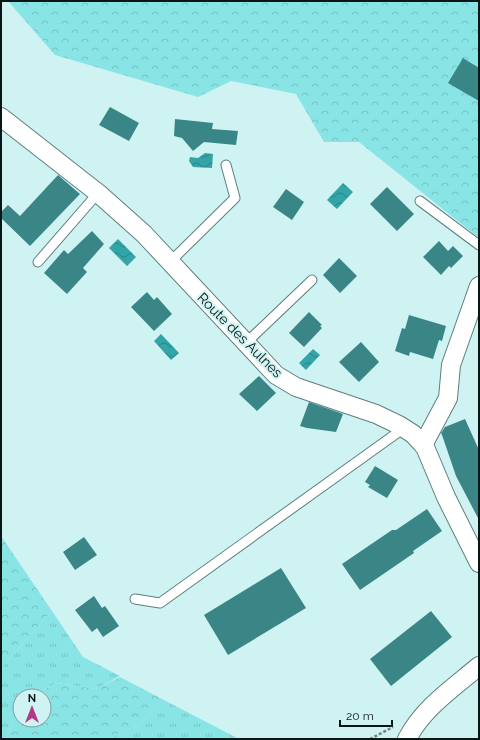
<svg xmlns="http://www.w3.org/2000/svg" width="480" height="740" font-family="Raleway,sans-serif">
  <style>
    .grass { fill: url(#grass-tufts) }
    .forest { fill: url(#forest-crowns) }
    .water { fill: url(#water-waves) }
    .building { fill: #3a8687 }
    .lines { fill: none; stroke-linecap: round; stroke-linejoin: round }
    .service-casing { stroke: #5e7f7f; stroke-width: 11 }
    .minor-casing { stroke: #5e7f7f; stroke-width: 20 }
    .path { stroke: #6c8585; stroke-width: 2.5; stroke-dasharray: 3 2; stroke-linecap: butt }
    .service { stroke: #fff; stroke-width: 9 }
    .minor { stroke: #fff; stroke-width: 18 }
    .labels { text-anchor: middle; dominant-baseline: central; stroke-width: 4; stroke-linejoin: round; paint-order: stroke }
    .street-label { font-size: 14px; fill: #091616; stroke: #cff3f3 }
  </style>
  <defs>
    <pattern id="grass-tufts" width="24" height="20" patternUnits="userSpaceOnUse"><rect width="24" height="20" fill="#88e4e5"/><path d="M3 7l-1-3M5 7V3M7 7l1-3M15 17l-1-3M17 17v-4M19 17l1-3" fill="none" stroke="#74c3c4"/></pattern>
    <pattern id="forest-crowns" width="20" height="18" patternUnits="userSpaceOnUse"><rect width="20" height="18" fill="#88e4e5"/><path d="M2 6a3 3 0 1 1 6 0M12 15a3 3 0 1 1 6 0" fill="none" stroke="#74c3c4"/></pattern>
    <pattern id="water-waves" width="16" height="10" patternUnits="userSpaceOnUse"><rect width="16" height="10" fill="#33a5a7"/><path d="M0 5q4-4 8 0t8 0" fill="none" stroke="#298587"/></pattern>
  </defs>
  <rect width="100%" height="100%" fill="#cff3f3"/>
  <path class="grass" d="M52 611 83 657 120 676 96 689 57 683 31 696H20V713L10 728 6 739H1V668Z
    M162 699 239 739H108L141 723Z"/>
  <path class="forest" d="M8 1H479V238L359 142H324L296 94 231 81 198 97 55 55Z
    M1 536 52 611 1 668Z
    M120 677 162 699 141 723 108 739H6L10 728 20 713V720H44V696H31L57 683 96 689Z"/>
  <path class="water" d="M205 153 213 154 212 168 193 167 189 161 190 157 198 158Z
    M343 183 353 192 337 209 327 200Z
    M118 239 136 257 127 266 109 248Z
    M161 334 179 353 171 360 154 341Z
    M313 349 320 355 306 370 299 363Z"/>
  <path class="building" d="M463 58 479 68V101L448 83Z
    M110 107 139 123 129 141 99 125Z
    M175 119 213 123 212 129 238 131 236 145 204 142 193 151 182 138 174 136Z
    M58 175 80 194 30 246 1 218V212L8 205 20 216Z
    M387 187 414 214 397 231 370 204Z
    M286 189 304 202 292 220 273 207Z
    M92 231 104 244 83 268 87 272 67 294 44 273 64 250 68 254Z
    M439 241 448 251 453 246 463 256 451 268 449 266 441 275 423 257Z
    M339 258 357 276 340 293 323 275Z
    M147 292 154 300 157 297 172 314 154 331 131 307Z
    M309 312 322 325 320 326 322 328 304 347 289 333Z
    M409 315 446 326 442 341 439 340 433 359 410 352 409 356 395 351 402 328 405 329Z
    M361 342 379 362 359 382 339 362Z
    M259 376 276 393 257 411 239 394Z
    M309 402 343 414 336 432 307 428 300 426Z
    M465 419 479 450V520L456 476 442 435 441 433 445 427Z
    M375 466 398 480 387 498 368 487 370 485 365 482Z
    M427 509 442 531 413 551 414 553 360 590 342 564 392 530H396Z
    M84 537 97 555 75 570 63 552Z
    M281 568 306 608 228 655 204 615Z
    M94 596 102 608 105 606 119 626 103 637 97 628 92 632 75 610Z
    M431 611 452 637 391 686 370 659Z"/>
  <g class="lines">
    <defs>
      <path id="service" d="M420 201 479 245
        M38 262 98 193
        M170 262 235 198 226 165
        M246 343 312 280
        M135 599 160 603 404 428"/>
      <path id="minor" d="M1 117 98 193 144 234 276 375 296 387 376 414 399 425 413 434 425 447 446 497 479 563
        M423 445 448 398 451 365 479 286
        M407 739C423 708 453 688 479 666"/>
    </defs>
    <use href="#service" class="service-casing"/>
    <use href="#minor" class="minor-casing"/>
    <path class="path" d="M370 739 393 727"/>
    <use href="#service" class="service"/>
    <use href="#minor" class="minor"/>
  </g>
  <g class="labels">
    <g class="street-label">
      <text transform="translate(240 335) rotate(45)">Route des Aulnes</text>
    </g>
  </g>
  <rect width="480" height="740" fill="none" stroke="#091616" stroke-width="4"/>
  <g transform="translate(32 708)"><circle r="19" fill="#cff3f3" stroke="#809b9b"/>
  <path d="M0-3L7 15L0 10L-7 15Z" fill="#b53786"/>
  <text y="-6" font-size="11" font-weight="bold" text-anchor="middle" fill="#091616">N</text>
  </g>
  <path d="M340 720v6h52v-6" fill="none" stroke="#091616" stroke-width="2"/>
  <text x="346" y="720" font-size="12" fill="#091616" stroke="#cff3f3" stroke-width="3" paint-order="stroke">20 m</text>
</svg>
